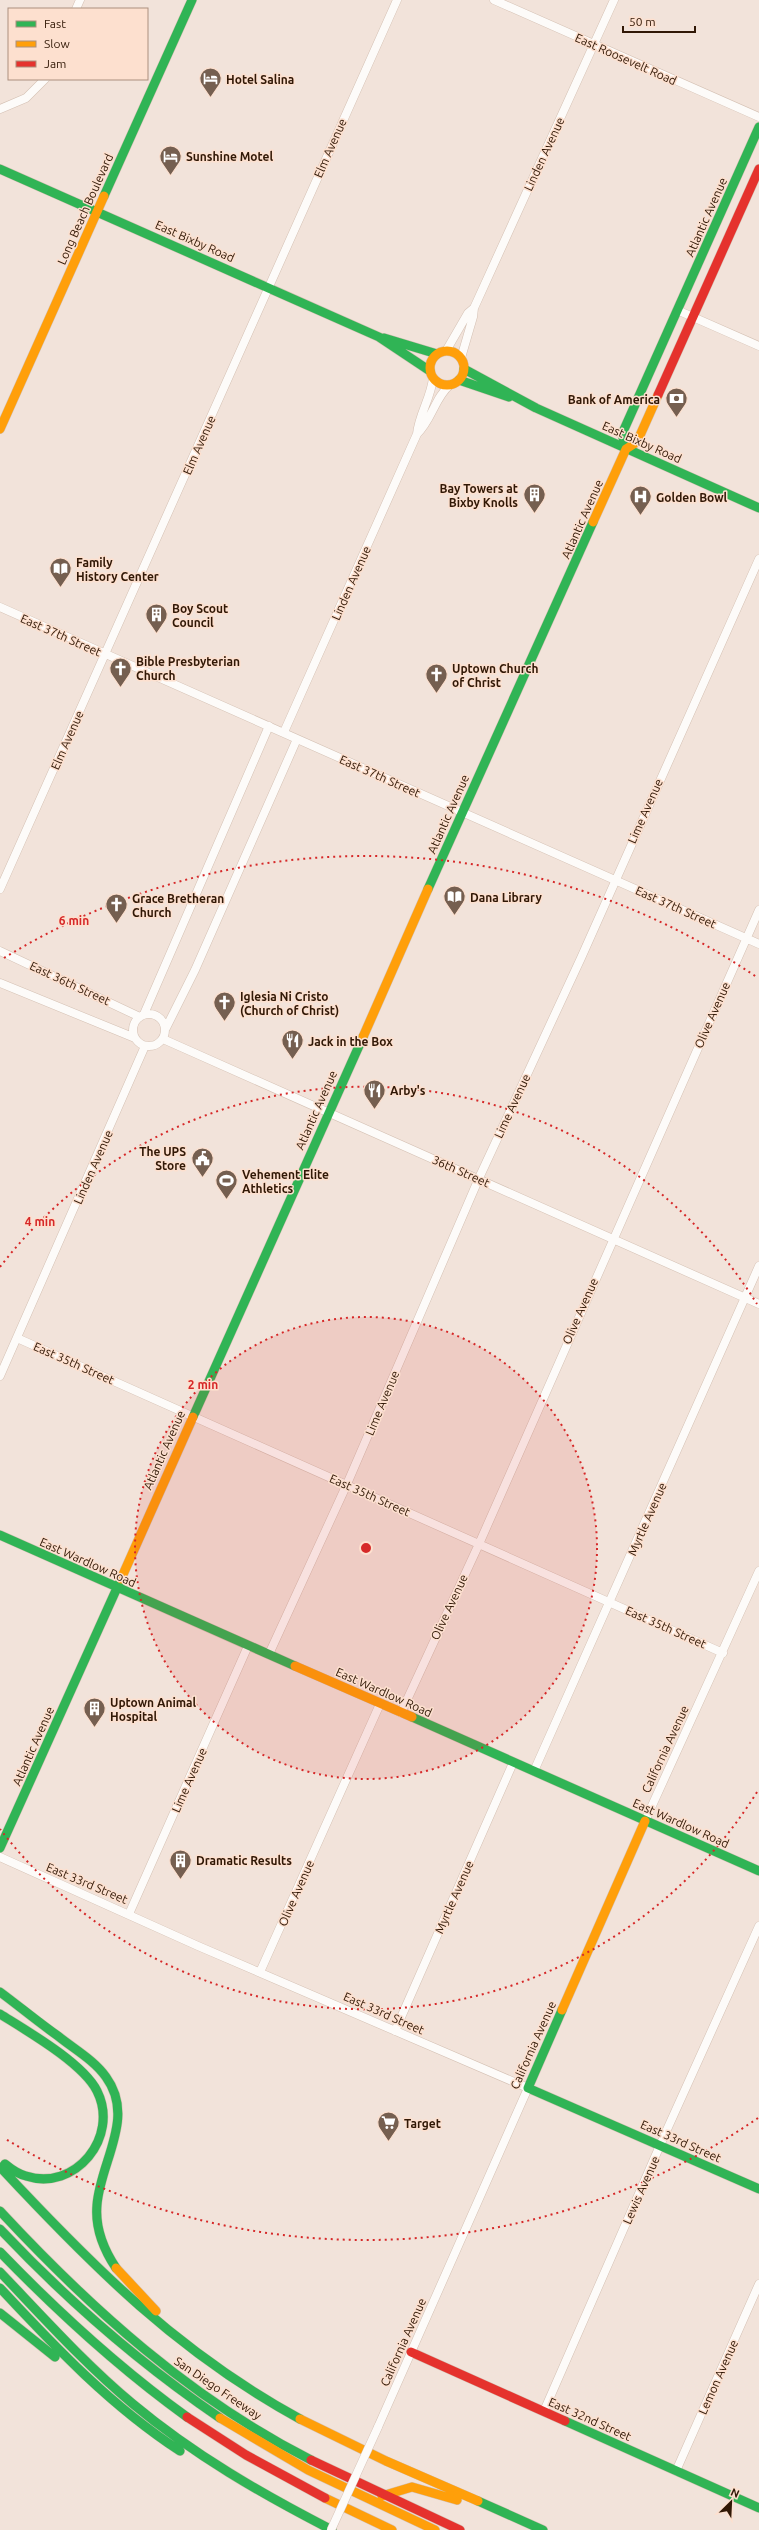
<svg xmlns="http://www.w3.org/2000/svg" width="759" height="2530" font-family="Ubuntu,sans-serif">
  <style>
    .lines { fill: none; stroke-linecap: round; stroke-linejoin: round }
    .street-casing { stroke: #d4c0b3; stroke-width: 9 }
    .fast-casing { stroke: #d4c0b3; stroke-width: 10 }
    .slow-casing { stroke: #d4c0b3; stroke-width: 10 }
    .jam-casing { stroke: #d4c0b3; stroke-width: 10 }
    .street { stroke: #fdfbf9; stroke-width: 8 }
    .fast { stroke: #30b455; stroke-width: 9 }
    .slow { stroke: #ff9f0a; stroke-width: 9 }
    .jam { stroke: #e5322d; stroke-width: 9 }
    .street-bridge-casing { stroke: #d4c0b3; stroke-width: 9; stroke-linecap: butt }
    .street-bridge { stroke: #fdfbf9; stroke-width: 8 }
    .ring { fill: none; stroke: #d62828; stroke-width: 2; stroke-dasharray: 2 4 }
    .labels { text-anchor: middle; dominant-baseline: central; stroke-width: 3; stroke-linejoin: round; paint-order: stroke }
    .street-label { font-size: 12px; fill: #311806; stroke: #fde0cf }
    .poi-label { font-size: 12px; font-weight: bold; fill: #311806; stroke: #fde0cf; text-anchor: start }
    .centre { fill: #d62828; stroke: #fde0cf; stroke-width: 2 }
    .ring-label { font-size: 12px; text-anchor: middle; font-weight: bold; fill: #d62828; stroke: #fde0cf; stroke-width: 3; stroke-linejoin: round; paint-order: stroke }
  </style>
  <rect width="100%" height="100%" fill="#f2e3da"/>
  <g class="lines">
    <defs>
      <path id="street" d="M494 0 759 117
        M76 9 80 0
        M0 109 26 98 45 79
        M474 308 614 0
        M677 310 759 346
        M446 351 468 313 474 308 473 317 461 358
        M433 378C431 398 419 414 417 434 432 420 435 397 450 385
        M0 607 759 944
        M284 732 417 434
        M0 889 397 0
        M0 951 140 1017
        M0 983 135 1038
        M133 1030a16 16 0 1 1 32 0a16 16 0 1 1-32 0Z
        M144 1014 269 726
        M166 1028 195 970 297 739
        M163 1039 759 1304
        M17 1338 723 1653
        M0 1376 145 1046
        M269 1654 347 1484 479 1178 581 958 759 559
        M401 1713 479 1544 759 910
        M534 1771 759 1266
        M645 1821 759 1571
        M0 1857 198 1946 528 2088 378 2427
        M129 1914 248 1646
        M260 1972 380 1704
        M395 2031 513 1763
        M544 2411 665 2134 759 1926
        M676 2471 759 2284"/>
      <path id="fast" d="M0 169 379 337 430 371
        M104 196 192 0
        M384 338 437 354
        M464 369 536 408 759 508
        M459 380 509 397
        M626 449 622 434 759 127
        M428 889 593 522
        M193 1417 363 1037
        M0 1535 295 1666
        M412 1717 759 1871
        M0 1848 121 1579
        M0 1992C19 2006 38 2022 58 2036 74 2049 94 2060 106 2077 136 2118 100 2162 97 2205 95 2227 104 2250 116 2268
        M562 2010 528 2088 759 2189
        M0 2014C27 2031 83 2063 97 2091 120 2137 75 2192 26 2176 18 2174 11 2169 5 2164
        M0 2167C93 2267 179 2353 300 2419
        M0 2211C91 2309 191 2399 311 2460
        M0 2229C67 2300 139 2363 220 2418
        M0 2252C58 2312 119 2368 187 2417
        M0 2272C43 2317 85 2364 133 2404 194 2455 262 2494 332 2530
        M0 2288C56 2348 111 2406 180 2451
        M0 2313 55 2357
        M565 2421 759 2508
        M478 2501 543 2530"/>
      <path id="slow" d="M430 368a17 17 0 1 1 34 0a17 17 0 1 1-34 0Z
        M0 429 104 196
        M593 522 626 449 637 442 658 395
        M363 1037 428 889
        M121 1579 193 1417
        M295 1666 412 1717
        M562 2010 645 1821
        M116 2268 156 2311
        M220 2418 308 2470 435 2530
        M300 2419 386 2461 478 2501
        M382 2496 412 2487 457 2500
        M325 2498 392 2530"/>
      <path id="jam" d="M658 395 759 169
        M411 2352 565 2421
        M187 2417 246 2455 325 2498
        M311 2460 460 2530"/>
    </defs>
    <use href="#street" class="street-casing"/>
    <use href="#fast" class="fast-casing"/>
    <use href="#slow" class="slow-casing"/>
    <use href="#jam" class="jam-casing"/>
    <use href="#street" class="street"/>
    <use href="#fast" class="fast"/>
    <use href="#slow" class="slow"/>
    <use href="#jam" class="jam"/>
    <defs>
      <path id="street-bridge" d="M331 2530 378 2427"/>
    </defs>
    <use href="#street-bridge" class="street-bridge-casing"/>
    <use href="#street-bridge" class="street-bridge"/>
  </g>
  <circle cx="366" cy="1548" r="231" fill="#d62828" fill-opacity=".12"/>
  <g class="ring">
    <circle cx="366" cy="1548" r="231"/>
    <path d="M757 1792A461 461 0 0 1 0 1829M0 1267A461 461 0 0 1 757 1304"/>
    <path d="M758 2118A692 692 0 0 1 4 2138M4 958A692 692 0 0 1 758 978"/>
  </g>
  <defs>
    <symbol id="hotel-pin" viewBox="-11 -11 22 30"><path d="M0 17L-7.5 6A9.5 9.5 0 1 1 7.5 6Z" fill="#755f50" stroke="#fde0cf"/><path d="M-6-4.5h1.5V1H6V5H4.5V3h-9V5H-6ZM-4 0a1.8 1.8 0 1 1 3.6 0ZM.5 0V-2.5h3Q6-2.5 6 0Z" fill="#fff"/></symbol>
    <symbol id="bank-pin" viewBox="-11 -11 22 30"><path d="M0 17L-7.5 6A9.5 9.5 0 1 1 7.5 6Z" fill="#755f50" stroke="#fde0cf"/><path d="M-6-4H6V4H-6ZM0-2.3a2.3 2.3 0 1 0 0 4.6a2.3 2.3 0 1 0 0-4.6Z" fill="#fff"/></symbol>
    <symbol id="building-pin" viewBox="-11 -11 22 30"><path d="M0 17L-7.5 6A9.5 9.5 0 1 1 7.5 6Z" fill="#755f50" stroke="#fde0cf"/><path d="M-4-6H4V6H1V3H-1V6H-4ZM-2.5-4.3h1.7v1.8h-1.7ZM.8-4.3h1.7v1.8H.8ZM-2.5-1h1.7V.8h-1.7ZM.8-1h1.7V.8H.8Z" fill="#fff"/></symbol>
    <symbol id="hospital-pin" viewBox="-11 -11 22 30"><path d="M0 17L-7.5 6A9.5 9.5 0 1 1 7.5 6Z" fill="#755f50" stroke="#fde0cf"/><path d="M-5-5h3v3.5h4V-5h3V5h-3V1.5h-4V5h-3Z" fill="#fff"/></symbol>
    <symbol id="library-pin" viewBox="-11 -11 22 30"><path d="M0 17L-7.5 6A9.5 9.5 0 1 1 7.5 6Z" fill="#755f50" stroke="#fde0cf"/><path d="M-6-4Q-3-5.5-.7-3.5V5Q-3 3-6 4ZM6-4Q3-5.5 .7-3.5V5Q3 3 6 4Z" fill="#fff"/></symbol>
    <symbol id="church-pin" viewBox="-11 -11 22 30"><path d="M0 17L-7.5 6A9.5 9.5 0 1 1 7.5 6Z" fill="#755f50" stroke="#fde0cf"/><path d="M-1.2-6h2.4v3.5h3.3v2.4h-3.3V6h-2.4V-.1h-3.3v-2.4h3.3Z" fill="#fff"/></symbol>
    <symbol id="restaurant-pin" viewBox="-11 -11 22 30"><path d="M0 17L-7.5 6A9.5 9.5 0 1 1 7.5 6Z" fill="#755f50" stroke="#fde0cf"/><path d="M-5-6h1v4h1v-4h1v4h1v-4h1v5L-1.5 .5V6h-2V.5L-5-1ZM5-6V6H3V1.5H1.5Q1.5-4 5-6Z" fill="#fff"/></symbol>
    <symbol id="civic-pin" viewBox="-11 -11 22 30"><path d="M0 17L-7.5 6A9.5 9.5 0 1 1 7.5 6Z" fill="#755f50" stroke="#fde0cf"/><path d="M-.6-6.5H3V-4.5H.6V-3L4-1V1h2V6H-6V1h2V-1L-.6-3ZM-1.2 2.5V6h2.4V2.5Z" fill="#fff"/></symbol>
    <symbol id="stadium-pin" viewBox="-11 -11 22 30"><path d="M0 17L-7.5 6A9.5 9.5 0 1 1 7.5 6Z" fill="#755f50" stroke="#fde0cf"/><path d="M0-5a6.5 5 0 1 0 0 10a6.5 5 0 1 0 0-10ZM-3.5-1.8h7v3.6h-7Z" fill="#fff"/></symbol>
    <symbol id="supermarket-pin" viewBox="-11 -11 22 30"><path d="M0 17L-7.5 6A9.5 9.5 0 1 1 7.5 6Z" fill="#755f50" stroke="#fde0cf"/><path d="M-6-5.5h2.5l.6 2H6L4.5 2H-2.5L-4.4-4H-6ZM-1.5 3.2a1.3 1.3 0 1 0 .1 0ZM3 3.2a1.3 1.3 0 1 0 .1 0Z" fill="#fff"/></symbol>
  </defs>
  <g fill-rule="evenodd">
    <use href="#hotel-pin" x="198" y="66" width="25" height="34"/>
    <use href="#hotel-pin" x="158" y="144" width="25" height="34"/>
    <use href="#bank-pin" x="664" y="386" width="25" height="34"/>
    <use href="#building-pin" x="522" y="482" width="25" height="34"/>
    <use href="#hospital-pin" x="628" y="484" width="25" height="34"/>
    <use href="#library-pin" x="48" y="556" width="25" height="34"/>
    <use href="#building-pin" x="144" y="602" width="25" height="34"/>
    <use href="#church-pin" x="108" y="656" width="25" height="34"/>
    <use href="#church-pin" x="424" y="662" width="25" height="34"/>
    <use href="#library-pin" x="442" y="884" width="25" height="34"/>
    <use href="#church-pin" x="104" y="892" width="25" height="34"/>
    <use href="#church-pin" x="212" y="990" width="25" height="34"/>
    <use href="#restaurant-pin" x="280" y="1028" width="25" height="34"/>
    <use href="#restaurant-pin" x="362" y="1078" width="25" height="34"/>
    <use href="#civic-pin" x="190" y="1146" width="25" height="34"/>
    <use href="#stadium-pin" x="214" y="1168" width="25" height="34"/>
    <use href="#building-pin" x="82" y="1696" width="25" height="34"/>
    <use href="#building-pin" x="168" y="1848" width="25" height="34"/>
    <use href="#supermarket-pin" x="376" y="2110" width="25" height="34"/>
  </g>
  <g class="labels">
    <g class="street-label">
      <text transform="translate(626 59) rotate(24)">East Roosevelt Road</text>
      <text transform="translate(330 148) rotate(-66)">Elm Avenue</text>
      <text transform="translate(544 154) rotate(-65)">Linden Avenue</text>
      <text transform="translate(85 209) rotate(-66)">Long Beach Boulevard</text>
      <text transform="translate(706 217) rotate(-66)">Atlantic Avenue</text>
      <text transform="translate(195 241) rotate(24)">East Bixby Road</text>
      <text transform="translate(642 442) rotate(24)">East Bixby Road</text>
      <text transform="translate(199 445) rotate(-66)">Elm Avenue</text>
      <text transform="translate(582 519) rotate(-66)">Atlantic Avenue</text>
      <text transform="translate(351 583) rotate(-66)">Linden Avenue</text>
      <text transform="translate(61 635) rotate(24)">East 37th Street</text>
      <text transform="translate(67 740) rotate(-66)">Elm Avenue</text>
      <text transform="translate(380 776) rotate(24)">East 37th Street</text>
      <text transform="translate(645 811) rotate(-66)">Lime Avenue</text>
      <text transform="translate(448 814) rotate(-66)">Atlantic Avenue</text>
      <text transform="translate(676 907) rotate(24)">East 37th Street</text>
      <text transform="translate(70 983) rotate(25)">East 36th Street</text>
      <text transform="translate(712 1015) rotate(-66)">Olive Avenue</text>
      <text transform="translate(512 1106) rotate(-65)">Lime Avenue</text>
      <text transform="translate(316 1110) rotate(-66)">Atlantic Avenue</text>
      <text transform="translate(93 1167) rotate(-66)">Linden Avenue</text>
      <text transform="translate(461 1171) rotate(24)">36th Street</text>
      <text transform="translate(580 1311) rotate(-66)">Olive Avenue</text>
      <text transform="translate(74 1363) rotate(24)">East 35th Street</text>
      <text transform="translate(382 1403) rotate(-67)">Lime Avenue</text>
      <text transform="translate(164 1450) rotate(-66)">Atlantic Avenue</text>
      <text transform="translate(370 1495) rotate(24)">East 35th Street</text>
      <text transform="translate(647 1519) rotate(-66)">Myrtle Avenue</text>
      <text transform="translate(88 1562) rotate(24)">East Wardlow Road</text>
      <text transform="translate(449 1607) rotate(-65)">Olive Avenue</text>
      <text transform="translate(666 1627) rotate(24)">East 35th Street</text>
      <text transform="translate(384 1692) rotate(24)">East Wardlow Road</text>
      <text transform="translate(33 1746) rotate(-66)">Atlantic Avenue</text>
      <text transform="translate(665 1749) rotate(-65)">California Avenue</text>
      <text transform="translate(189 1780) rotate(-66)">Lime Avenue</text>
      <text transform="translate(681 1823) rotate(24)">East Wardlow Road</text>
      <text transform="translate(87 1883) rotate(23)">East 33rd Street</text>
      <text transform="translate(296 1893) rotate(-66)">Olive Avenue</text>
      <text transform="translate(454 1897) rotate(-66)">Myrtle Avenue</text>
      <text transform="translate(384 2013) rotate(24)">East 33rd Street</text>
      <text transform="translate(533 2045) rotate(-66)">California Avenue</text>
      <text transform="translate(681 2141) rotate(24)">East 33rd Street</text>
      <text transform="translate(641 2190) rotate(-66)">Lewis Avenue</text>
      <text transform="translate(403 2342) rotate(-66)">California Avenue</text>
      <text transform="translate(718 2377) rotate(-66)">Lemon Avenue</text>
      <text transform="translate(218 2388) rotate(34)">San Diego Freeway</text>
      <text transform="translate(590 2419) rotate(24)">East 32nd Street</text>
    </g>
    <g class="poi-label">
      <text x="226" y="79">Hotel Salina</text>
      <text x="186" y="156">Sunshine Motel</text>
      <text x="660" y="399" text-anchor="end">Bank of America</text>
      <text x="518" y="488" text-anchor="end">Bay Towers at<tspan x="518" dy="14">Bixby Knolls</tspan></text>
      <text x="656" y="497">Golden Bowl</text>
      <text x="76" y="562">Family<tspan x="76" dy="14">History Center</tspan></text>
      <text x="172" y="608">Boy Scout<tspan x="172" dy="14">Council</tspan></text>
      <text x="136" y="661">Bible Presbyterian<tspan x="136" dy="14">Church</tspan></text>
      <text x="452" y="668">Uptown Church<tspan x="452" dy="14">of Christ</tspan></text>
      <text x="470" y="897">Dana Library</text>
      <text x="132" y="898">Grace Bretheran<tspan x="132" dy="14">Church</tspan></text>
      <text x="240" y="996">Iglesia Ni Cristo<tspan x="240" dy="14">(Church of Christ)</tspan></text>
      <text x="308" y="1041">Jack in the Box</text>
      <text x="390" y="1090">Arby's</text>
      <text x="186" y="1151" text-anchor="end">The UPS<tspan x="186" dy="14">Store</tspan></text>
      <text x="242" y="1174">Vehement Elite<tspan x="242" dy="14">Athletics</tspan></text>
      <text x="110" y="1702">Uptown Animal<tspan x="110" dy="14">Hospital</tspan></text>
      <text x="196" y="1860">Dramatic Results</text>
      <text x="404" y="2123">Target</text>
    </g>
  </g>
  <circle cx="366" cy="1548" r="6" class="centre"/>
  <g class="ring-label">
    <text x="74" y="925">6 min</text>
    <text x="40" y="1226">4 min</text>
    <text x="203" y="1389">2 min</text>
  </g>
  <rect x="8" y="8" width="140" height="72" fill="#fde0cf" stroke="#ab907f"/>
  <rect x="16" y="21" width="20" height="6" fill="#30b455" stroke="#ab907f"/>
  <text x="44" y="28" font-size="12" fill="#311806">Fast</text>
  <rect x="16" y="41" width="20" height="6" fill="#ff9f0a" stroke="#ab907f"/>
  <text x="44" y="48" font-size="12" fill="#311806">Slow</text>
  <rect x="16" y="61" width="20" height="6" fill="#e5322d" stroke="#ab907f"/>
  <text x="44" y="68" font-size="12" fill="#311806">Jam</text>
  <g transform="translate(731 2502) rotate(24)" stroke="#fde0cf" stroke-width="3" paint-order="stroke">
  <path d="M0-3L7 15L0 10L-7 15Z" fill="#311806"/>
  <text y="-6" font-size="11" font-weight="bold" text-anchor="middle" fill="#311806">N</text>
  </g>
  <path d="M623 26v6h72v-6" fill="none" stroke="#311806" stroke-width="2"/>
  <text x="629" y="26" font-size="12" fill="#311806" stroke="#fde0cf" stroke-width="3" paint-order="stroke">50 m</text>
</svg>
